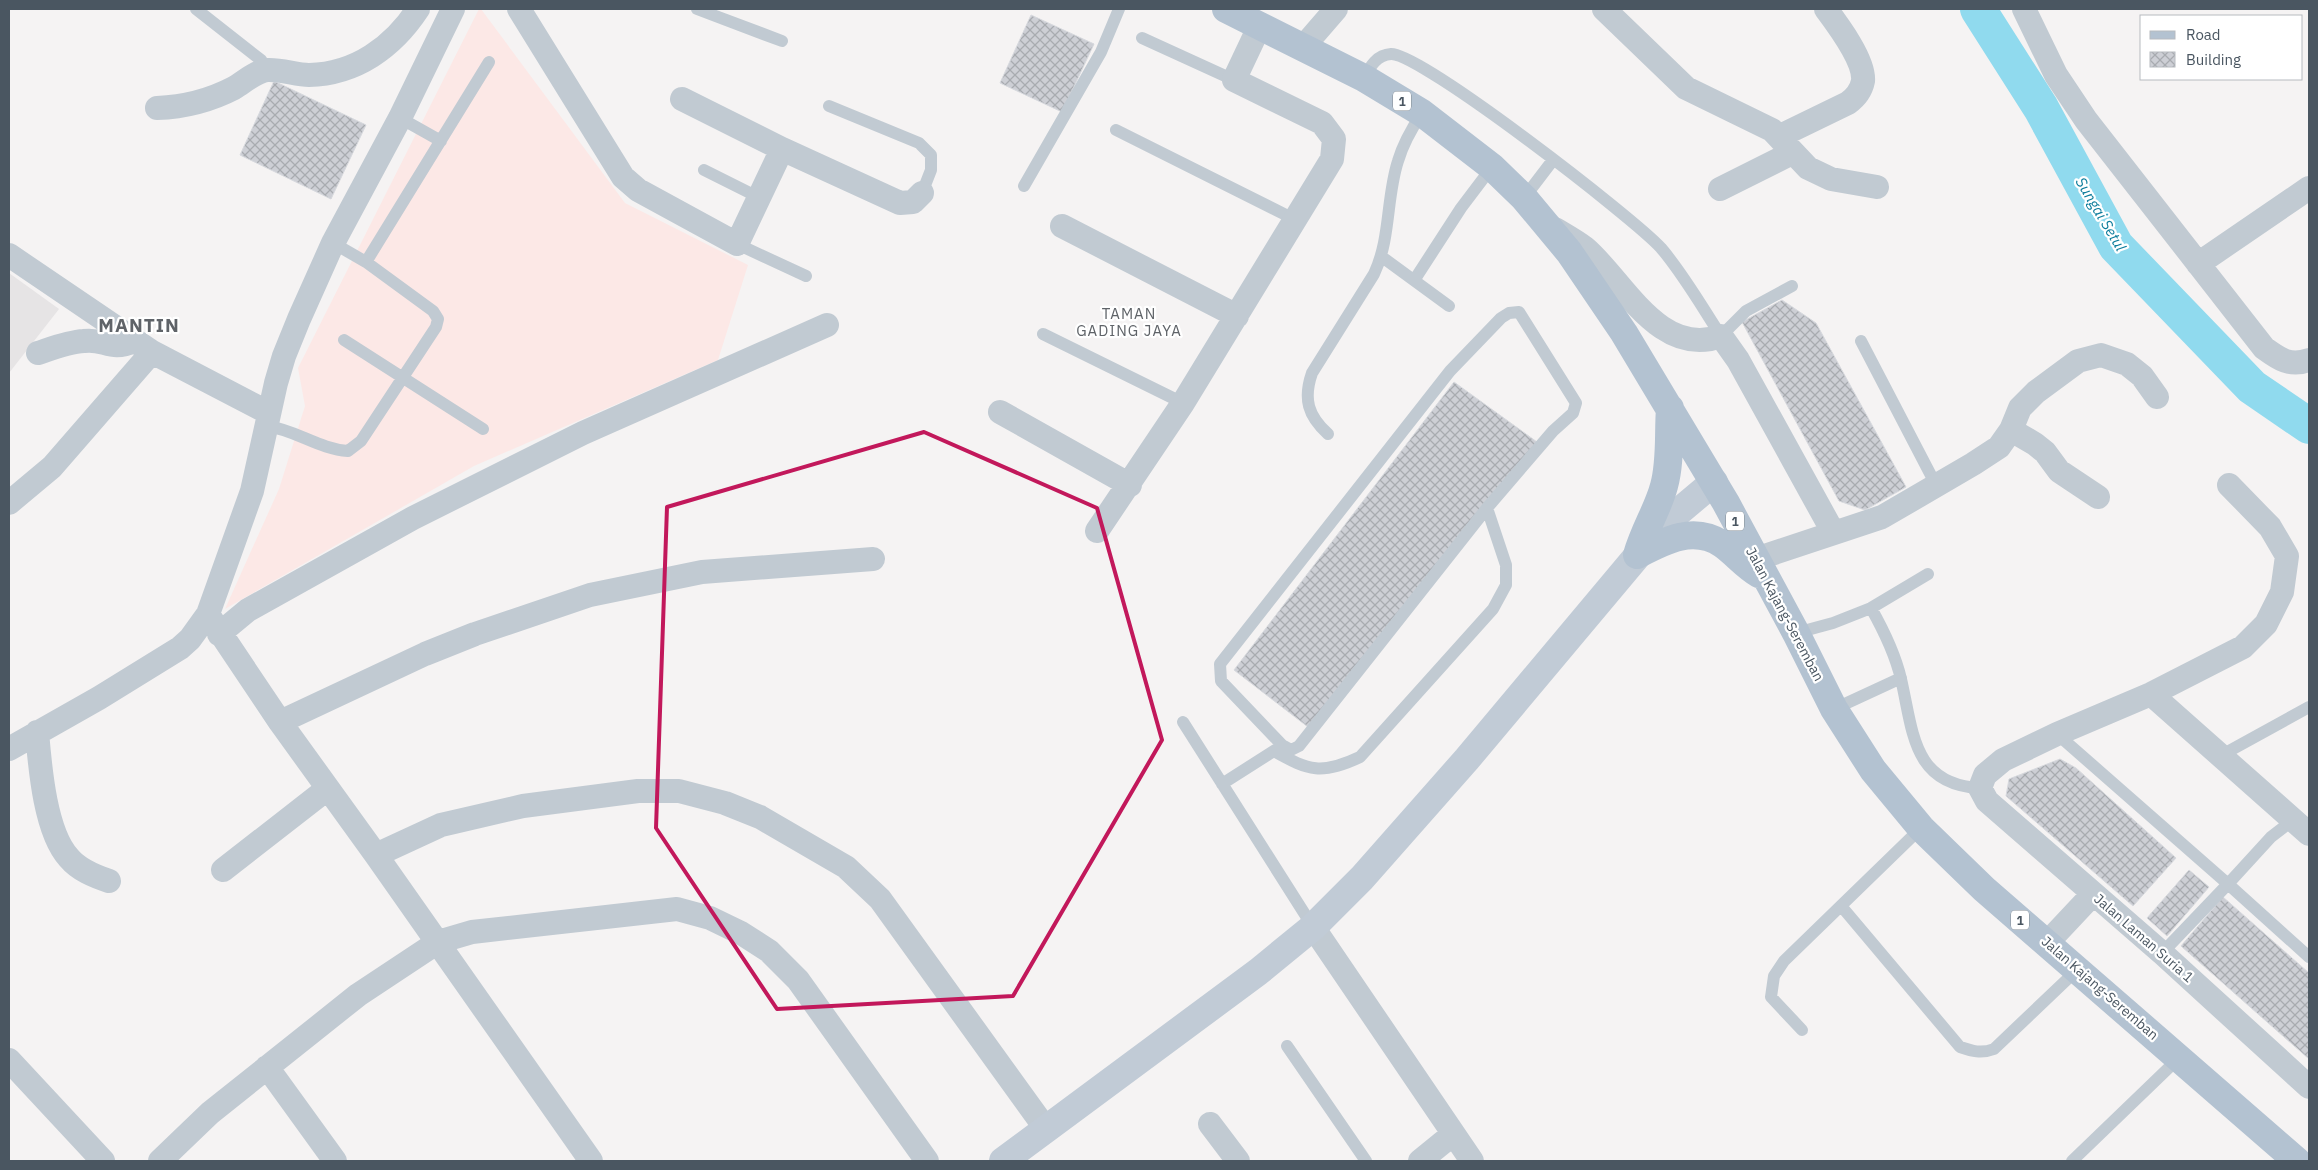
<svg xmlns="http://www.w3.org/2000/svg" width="2318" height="1170" font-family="'IBM Plex Sans',sans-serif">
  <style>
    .education { fill: #e6e4e5 }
    .medical { fill: #fce8e6 }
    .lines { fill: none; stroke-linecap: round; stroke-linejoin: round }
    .river { stroke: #90daee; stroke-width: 36 }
    .building { fill: url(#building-cross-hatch); stroke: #d7d9de }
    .lane { stroke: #c1cad2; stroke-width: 12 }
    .street { stroke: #c1cad2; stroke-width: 24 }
    .secondary { stroke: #c1cbd6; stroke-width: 28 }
    .primary { stroke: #b3c2d1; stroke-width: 28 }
    .marked { fill: none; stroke: #c2185b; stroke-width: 4; stroke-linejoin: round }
    .labels { text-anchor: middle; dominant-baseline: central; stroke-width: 4.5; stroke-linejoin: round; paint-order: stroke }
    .shield { fill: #fff; stroke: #808990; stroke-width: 1 }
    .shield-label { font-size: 12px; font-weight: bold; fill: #4a5661 }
    .street-label { font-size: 14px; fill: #4a5661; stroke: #fff }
    .water-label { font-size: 15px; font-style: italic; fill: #0c7c9b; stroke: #fff }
    .neighbourhood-label { font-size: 15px; letter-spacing: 1px; fill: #5f6368; stroke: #fff }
    .district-label { font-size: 19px; font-weight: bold; letter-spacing: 1px; fill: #5f6368; stroke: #fff }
  </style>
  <defs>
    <pattern id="building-cross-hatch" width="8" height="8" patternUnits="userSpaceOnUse" patternTransform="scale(1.25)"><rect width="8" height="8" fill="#cdcfd5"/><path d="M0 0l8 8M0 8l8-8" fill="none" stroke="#a8abb0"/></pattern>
  </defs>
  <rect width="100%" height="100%" fill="#f5f3f3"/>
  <path class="education" d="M9 273 59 309 9 373Z"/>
  <path class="medical" d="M479 9H481L625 203 748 265 718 360 474 466 225 609 279 489 305 406 298 368Z"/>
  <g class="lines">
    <path class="river" d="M1978 9 2041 108 2116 246 2252 387 2309 426"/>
  </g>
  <path class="building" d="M1031 15 1094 44 1062 112 1000 83Z
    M274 81 366 125 331 199 240 155Z
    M1782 300 1816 323 1906 487 1865 510 1839 501 1742 322Z
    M1454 382 1537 442 1308 727 1234 670Z
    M2060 759 2076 768 2176 858 2133 906 2006 796 2009 779Z
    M2189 870 2209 887 2167 936 2147 918Z
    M2223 897 2309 973V1059L2181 946Z"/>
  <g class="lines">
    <path class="lane" d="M196 9 261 60 268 70
      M697 9 782 41
      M1142 38 1234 80
      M1364 78C1370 67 1376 55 1391 54 1421 53 1635 219 1661 248 1684 275 1702 307 1721 336L1746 311 1792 286
      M829 106 919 143 931 155V170L922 193
      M400 118 441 141
      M1116 130 1296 220
      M704 170 758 197
      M1024 186 1101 52 1119 9
      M1524 198 1553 160
      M737 244 806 276
      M1382 257 1449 306
      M366 262 489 62
      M1415 279 1461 208 1492 167
      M1519 312 1576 403 1573 413 1553 431 1487 508 1299 746 1291 750 1282 745 1221 681 1220 664 1450 371 1501 318 1509 313Z
      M1043 334 1183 403
      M344 340 483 429
      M1861 341 1936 485
      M267 426C296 430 319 449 348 451L361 441 436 327 438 319 433 311 366 262 333 243
      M1328 434C1308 416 1303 399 1312 373L1374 274C1391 238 1386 198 1398 161 1403 144 1412 128 1422 113
      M1871 608C1884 631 1895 653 1901 679 1913 730 1912 785 1980 788
      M1796 633 1833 623 1871 608 1928 574
      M1834 709 1901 678
      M1183 722 1313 927
      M2057 734 2228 884 2162 953
      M1274 751C1309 771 1322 775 1360 757L1493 609 1506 585V565L1487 508
      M2220 756 2309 707
      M1222 784 1280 747
      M2293 820 2271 837 2228 884 2309 957
      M1842 907 1960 1047C1972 1051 1981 1054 1994 1049L2077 970
      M1802 1030 1771 997 1774 976 1784 961 1921 828
      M1287 1046 1366 1161
      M2072 1161 2180 1057"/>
    <path class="street" d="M519 9 623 177 638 190 737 244 782 149 682 99
      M1604 9 1686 88 1772 130 1808 168 1831 179 1877 187
      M2024 9 2056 75 2086 120 2264 348C2279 359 2290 367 2309 360
      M1304 46 1336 9
      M157 108C185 107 209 101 234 88 244 82 255 72 267 70 281 69 296 75 309 75 356 74 393 47 418 9
      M1780 136 1848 103C1855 98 1861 91 1863 81 1865 61 1838 25 1826 9
      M782 149 900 203 913 202 922 193
      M1720 189 1792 153
      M1062 226 1237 316
      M1555 229C1565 235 1576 241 1585 248 1622 279 1659 359 1721 336L1738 360 1833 532
      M9 255 152 352 269 413
      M2198 264 2309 188
      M38 353C53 348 68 342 84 341 105 338 110 352 134 341
      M1000 412 1130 485
      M2011 430 2035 444 2045 452 2059 471 2098 497
      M2229 485 2270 527 2287 556 2282 592 2266 624 2243 647 2151 694 2057 734 2003 760 1985 775 1980 788 1987 801 2162 953 2309 1087
      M9 503 52 467 152 352
      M1097 531 1183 403 1332 159 1334 139 1322 123 1234 80 1260 25
      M1756 559 1882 517 1973 464 1999 447 2011 430 2020 408 2036 392 2078 361 2101 355 2127 364 2142 376 2157 397
      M211 619 280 722 376 855 591 1161
      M219 634 248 610 413 518 583 433 827 325
      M2151 694 2309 834
      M280 722 425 654 475 634 590 595 702 572 873 559
      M37 732C40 767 45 832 69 858 79 870 94 876 109 881
      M9 749 99 698 180 648 190 639 208 614 252 491 276 383 284 356 299 319 333 243 400 118 453 9
      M376 855 441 825 523 806 638 791H679L725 803 760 817 846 867 880 899 1046 1129
      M223 870 327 789
      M1313 927 1472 1161
      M2047 943 2093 894
      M9 1060 103 1161
      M267 1067 335 1161
      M1210 1124 1238 1161
      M160 1161 210 1113 358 995 438 942 472 932 677 909 710 918 741 933 769 951 798 980 927 1161
      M1420 1161 1452 1135"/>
    <path class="secondary" d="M1003 1161 1258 972 1313 927 1362 878 1467 759 1664 524 1714 482"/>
    <path class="primary" d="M1226 9 1364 78 1422 113 1492 167 1524 198 1569 252 1624 333 1726 503 1796 633 1834 709 1873 770 1921 828 1984 889 2297 1161
      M1637 555C1644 530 1658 509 1664 486 1671 461 1668 433 1670 408
      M1637 555C1664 541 1693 525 1722 544 1735 553 1745 566 1759 574"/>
  </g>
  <path class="marked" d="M924 432 1097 508 1162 740 1013 996 777 1009 656 828 667 507Z"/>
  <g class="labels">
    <g class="shield">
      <rect x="1393" y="91.5" width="18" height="19" rx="4"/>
      <rect x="1726" y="511.5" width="18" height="19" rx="4"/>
      <rect x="2011" y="910.5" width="18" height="19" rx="4"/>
    </g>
    <g class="shield-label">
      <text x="1402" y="101">1</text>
      <text x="1735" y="521">1</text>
      <text x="2020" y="920">1</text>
    </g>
    <g class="street-label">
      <text transform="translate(1785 614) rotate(62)">Jalan Kajang-Seremban</text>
      <text transform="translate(2144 938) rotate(41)">Jalan Laman Suria 1</text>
      <text transform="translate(2100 988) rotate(41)">Jalan Kajang-Seremban</text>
    </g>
    <g class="water-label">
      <text transform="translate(2101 214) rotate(59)">Sungai Setul</text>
    </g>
    <g class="neighbourhood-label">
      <text x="1129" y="313">TAMAN<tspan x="1129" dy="17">GADING JAYA</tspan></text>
    </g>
    <g class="district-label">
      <text x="139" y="325">MANTIN</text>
    </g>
  </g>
  <rect width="2318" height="1170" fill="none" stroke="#4a5661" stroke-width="20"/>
  <rect x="2140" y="15" width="162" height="65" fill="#ffffff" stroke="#b7bbc0"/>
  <rect x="2150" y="31" width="25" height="8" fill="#b3c2d1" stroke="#b7bbc0"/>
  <text x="2186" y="40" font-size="15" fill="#4a5661">Road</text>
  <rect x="2150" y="52" width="25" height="15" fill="url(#building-cross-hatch)" stroke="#b7bbc0"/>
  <text x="2186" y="65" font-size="15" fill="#4a5661">Building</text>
</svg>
